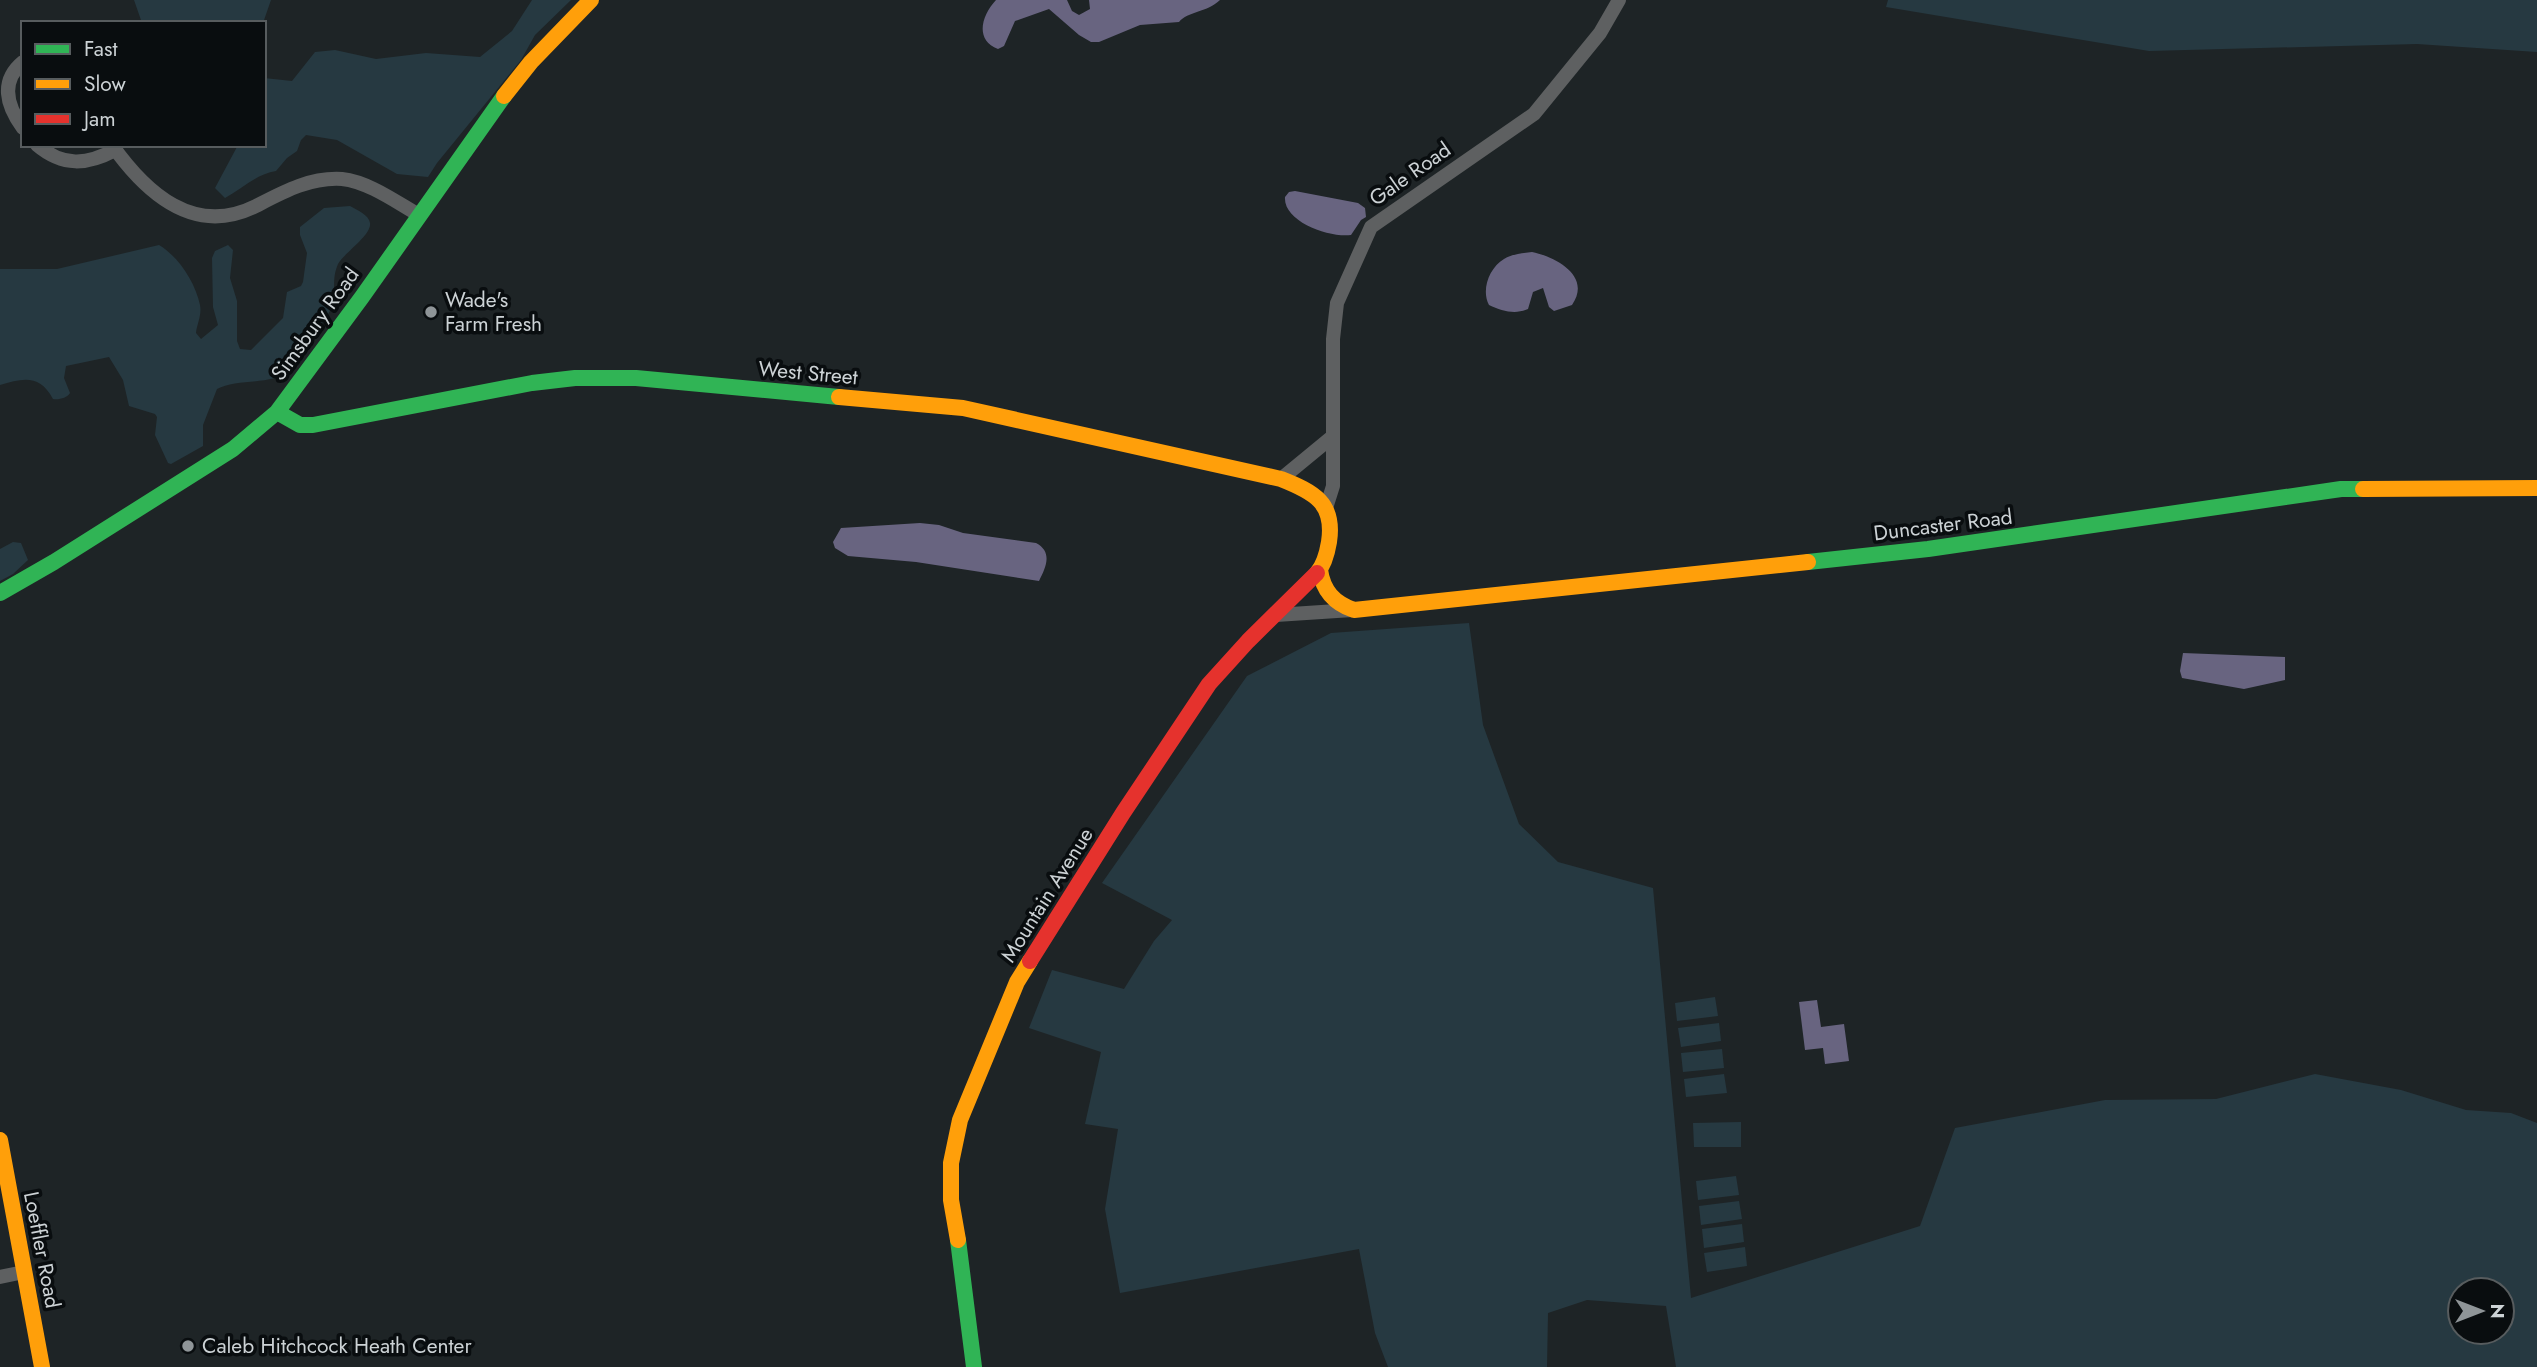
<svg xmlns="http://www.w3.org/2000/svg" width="2537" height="1367" font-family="Jost,sans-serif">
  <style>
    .green { fill: #263941; fill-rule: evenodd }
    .water { fill: #686480 }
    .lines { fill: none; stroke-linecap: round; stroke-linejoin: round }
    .street { stroke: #5e6061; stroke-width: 14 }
    .fast { stroke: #30b455; stroke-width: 16 }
    .slow { stroke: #ff9f0a; stroke-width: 16 }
    .jam { stroke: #e5322d; stroke-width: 16 }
    .poi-dot { fill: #8f9598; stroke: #090d0f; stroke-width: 2.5 }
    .labels { text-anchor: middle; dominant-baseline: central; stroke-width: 7; stroke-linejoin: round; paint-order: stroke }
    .street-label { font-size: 21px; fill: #ccd2d5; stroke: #090d0f }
    .poi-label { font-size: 21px; fill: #ccd2d5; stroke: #090d0f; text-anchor: start }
  </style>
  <rect width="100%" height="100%" fill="#1e2426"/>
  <path class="green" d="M134 0H271L263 23H142Z
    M532 0H571L535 35 521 60 437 163 428 177 397 174 337 140 306 135 301 140 297 151 287 158 276 171C256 174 242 189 225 198L215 188 238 145H264V78L292 81 315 52 335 50 376 59 426 53 480 57 512 31Z
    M1888 0H2537V52L2417 44 2149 51 1886 7Z
    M350 206C357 210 369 215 370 223 372 235 344 253 338 264 332 278 335 288 334 302 334 308 296 363 290 370 273 386 236 378 217 389L203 425V446L171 464 168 463 155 435 157 417 155 414 129 406 123 380 109 357 66 366 64 378 70 393C67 398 59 400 53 399 40 374 23 378 0 385V269H57L159 245C179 257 195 282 200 305 202 315 197 324 196 333L201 339 218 325 213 307 212 258 215 251 228 245 233 250 230 278 237 301V341L240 349 251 350 283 318 287 292 301 286 303 282 307 253 300 235V227L324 208Z
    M13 542 21 543 28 560 13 574 0 581V549Z
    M1469 623 1483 725 1519 824 1558 862 1653 888 1691 1298 1920 1226 1955 1128 2105 1100 2216 1099 2315 1074 2401 1090 2466 1110 2511 1113 2537 1123V1367H1676L1666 1306 1587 1300 1548 1313 1547 1367H1388L1375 1333 1359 1249 1120 1293 1105 1209 1118 1129 1085 1124 1101 1052 1029 1028 1052 970 1124 989 1154 941 1172 920 1102 883 1247 676 1331 633ZM2460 1290H2502V1332H2460Z
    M1715 997 1718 1016 1677 1021 1675 1003Z
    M1719 1023 1721 1041 1681 1047 1678 1028Z
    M1722 1049 1724 1068 1683 1072 1681 1053Z
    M1724 1074 1727 1093 1686 1097 1684 1079Z
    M1741 1122V1147H1694L1693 1123Z
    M1736 1176 1739 1195 1698 1200 1696 1181Z
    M1739 1201 1742 1219 1701 1225 1699 1206Z
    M1742 1224 1744 1242 1704 1248 1702 1229Z
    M1745 1247 1747 1266 1707 1272 1704 1253Z"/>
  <path class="water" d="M996 0H1067L1072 11 1079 15 1090 9 1089 0H1220C1206 13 1188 11 1179 22L1140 25 1099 42H1091L1079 35 1049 9 1015 21 1004 46 998 49C974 40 982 15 996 0Z
    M1295 191 1358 203 1365 208 1366 217 1361 220 1351 235C1330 238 1283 222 1285 197L1289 192Z
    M1532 252C1556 257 1592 276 1572 305L1554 311 1549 307 1543 288 1533 292 1528 309C1515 315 1502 311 1489 305 1481 290 1489 268 1504 259 1512 254 1522 253 1532 252Z
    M920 523 939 525 963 533 1036 543C1053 552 1046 567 1039 581L916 562 848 556 835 548 833 542 841 528Z
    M2183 653 2285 657V680L2244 689 2182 678 2180 671Z
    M1817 1000 1821 1027 1844 1024 1849 1061 1825 1064 1823 1048 1805 1050 1799 1002Z"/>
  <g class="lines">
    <path class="street" d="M23 62C0 81 6 105 23 128
      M37 145C63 167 87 165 115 150
      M112 145C146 193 194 237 256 206 283 192 310 177 342 179 369 182 396 202 419 215
      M1281 479 1332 437
      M1326 508 1333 486V339L1337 303 1371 227 1534 114 1600 33 1619 0
      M1276 615 1352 610
      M0 1277 24 1272"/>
    <path class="fast" d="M277 412 300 425H313L532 383 575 378H636L839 397
      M1808 562 1928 549 2341 489H2363
      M0 593 54 562 233 449 277 412 362 297 504 96
      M958 1240 974 1367"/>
    <path class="slow" d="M504 96 531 62 591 0
      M839 397 963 408 1281 479C1314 492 1335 503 1329 542 1327 554 1324 565 1317 573
      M2363 489 2537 488
      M1320 570C1323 591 1334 603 1354 610L1808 562
      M0 1140 42 1367
      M958 1240 951 1200V1163L960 1120 1017 982 1030 961"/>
    <path class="jam" d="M1030 961 1123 813 1209 684 1248 641 1317 573"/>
  </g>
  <g class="poi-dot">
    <circle cx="431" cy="312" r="7"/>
    <circle cx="188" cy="1346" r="7"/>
  </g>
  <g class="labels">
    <g class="street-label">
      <text transform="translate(1410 174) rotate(-35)">Gale Road</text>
      <text transform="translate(315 324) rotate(-54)">Simsbury Road</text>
      <text transform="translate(808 373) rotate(5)">West Street</text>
      <text transform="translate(1943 525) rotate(-7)">Duncaster Road</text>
      <text transform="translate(1047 895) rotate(-58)">Mountain Avenue</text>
      <text transform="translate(42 1250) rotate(79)">Loeffler Road</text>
    </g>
    <g class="poi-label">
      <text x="445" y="300">Wade's<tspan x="445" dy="24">Farm Fresh</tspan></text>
      <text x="202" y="1346">Caleb Hitchcock Heath Center</text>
    </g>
  </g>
  <rect x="21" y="21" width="245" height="126" fill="#090d0f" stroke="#575c5e" stroke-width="2"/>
  <rect x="35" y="44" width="35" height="10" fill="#30b455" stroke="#575c5e" stroke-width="2"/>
  <text x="84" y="56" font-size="21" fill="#ccd2d5">Fast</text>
  <rect x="35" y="79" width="35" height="10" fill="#ff9f0a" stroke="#575c5e" stroke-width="2"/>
  <text x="84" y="91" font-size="21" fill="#ccd2d5">Slow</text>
  <rect x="35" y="114" width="35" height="10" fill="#e5322d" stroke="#575c5e" stroke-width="2"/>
  <text x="84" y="126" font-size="21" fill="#ccd2d5">Jam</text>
  <g transform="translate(2481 1311) rotate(90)"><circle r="33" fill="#090d0f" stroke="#575c5e" stroke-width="2"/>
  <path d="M0-5L12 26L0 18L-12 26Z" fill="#8f9598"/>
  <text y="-10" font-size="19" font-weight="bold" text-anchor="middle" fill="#ccd2d5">N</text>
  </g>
</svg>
